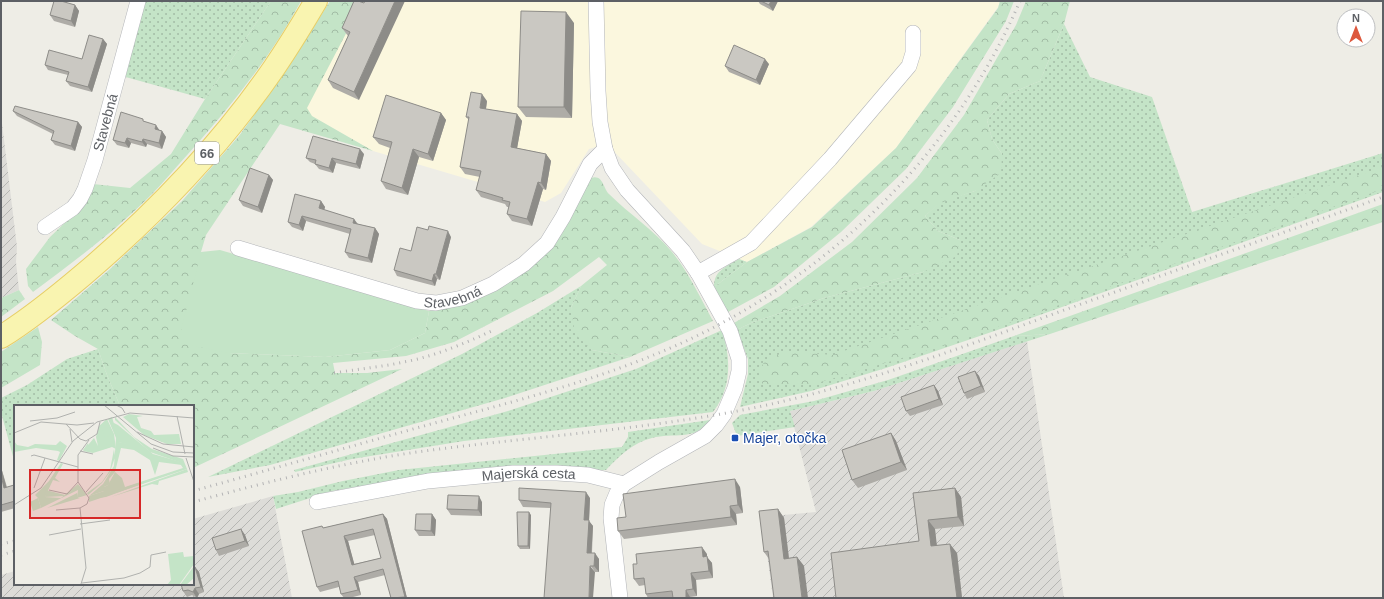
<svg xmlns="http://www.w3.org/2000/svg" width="1384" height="599" font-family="Helvetica,sans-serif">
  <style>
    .commercial { fill: #fbf7de }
    .industrial { fill: url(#industrial-furrows) }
    .grass { fill: url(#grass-dots) }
    .forest { fill: url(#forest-crowns) }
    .garden { fill: #c4e4c7 }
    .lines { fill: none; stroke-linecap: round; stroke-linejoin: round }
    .street-casing { stroke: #b3b5b9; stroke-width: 16 }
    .primary-casing { stroke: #e7ce66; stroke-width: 24 }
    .street { stroke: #fff; stroke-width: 15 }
    .primary { stroke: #f9f4b0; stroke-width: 22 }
    .rail { stroke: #b4b4b5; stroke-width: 3; stroke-dasharray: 1 5; stroke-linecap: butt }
    .wall { fill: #aeaca7; fill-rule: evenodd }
    .shaded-wall { fill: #8d8c88 }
    .building { fill: #cac8c2; stroke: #8d8c88; fill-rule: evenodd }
    .transit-dot { fill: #1a4fb4; stroke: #fff; stroke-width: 1.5 }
    .labels { text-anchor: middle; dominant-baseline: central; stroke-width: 3; stroke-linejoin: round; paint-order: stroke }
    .shield { fill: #fff; stroke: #8e9093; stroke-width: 1 }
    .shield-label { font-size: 13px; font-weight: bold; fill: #5d6065 }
    .street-label { font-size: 14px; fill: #5d6065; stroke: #fff }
    .transit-label { font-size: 14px; fill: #164399; stroke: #fff; text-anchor: start }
    .inset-road { fill: none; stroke: #b0b1ae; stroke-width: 1 }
    .view { fill: #d62828; fill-opacity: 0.15; stroke: #d62828; stroke-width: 2 }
    .inset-edge { fill: none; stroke: #5d6065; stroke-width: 2 }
  </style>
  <defs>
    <pattern id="industrial-furrows" width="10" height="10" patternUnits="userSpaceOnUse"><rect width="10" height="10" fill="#dddcd8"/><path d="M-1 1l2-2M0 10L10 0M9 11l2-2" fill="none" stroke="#b6b6b3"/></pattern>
    <pattern id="grass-dots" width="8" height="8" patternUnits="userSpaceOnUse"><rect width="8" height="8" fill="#c4e4c7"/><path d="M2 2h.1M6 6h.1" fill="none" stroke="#a2bca5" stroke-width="1.8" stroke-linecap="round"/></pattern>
    <pattern id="forest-crowns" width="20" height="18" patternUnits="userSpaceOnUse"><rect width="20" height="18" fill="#c4e4c7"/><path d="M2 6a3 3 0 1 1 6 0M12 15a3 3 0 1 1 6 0" fill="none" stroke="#a2bca5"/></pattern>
  </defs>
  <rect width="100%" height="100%" fill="#eeede6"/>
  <path class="commercial" d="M363 1H1000L998 7 896 148 811 227 747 262 702 244 607 144 589 149 561 193 545 202 373 151 311 116 306 108Z"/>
  <path class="industrial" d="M1 115 17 247 16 262 19 290 1 298Z
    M1027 341 1064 598H773L762 517 816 512 790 411 874 391Z
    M273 496 292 598H1V575L15 571V584H193V519Z"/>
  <path class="grass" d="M143 1H271L205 99 122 76Z
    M1064 24 1090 77 1152 97 1192 212 1383 153V192L1012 325 886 368 811 391 740 407 748 374V359L737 330 751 323 824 298 923 272 960 240 938 231 925 216 940 202 975 191 1002 154 992 139 987 120 1009 94 1040 81Z
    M739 259 747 262 714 287C714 270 726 267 739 259Z
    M581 286 571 308 592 350 630 357 505 398 270 465 208 477 462 354 537 313Z
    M722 330C731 358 732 388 713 412L464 441 352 459 295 472 294 470 508 411 636 369Z
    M1050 334 874 391 790 411 795 427 737 436 732 423 740 415 814 401 888 380 1014 336Z
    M98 349 107 375 120 406H15V464L1 412V398L27 385 67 359Z
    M710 420C695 442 673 432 652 438 634 442 619 456 606 470L449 472 332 491 276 509 273 496 298 492 343 481 399 470 622 447 628 437V432Z"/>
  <path class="forest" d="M271 1H301C271 57 230 107 188 154 175 168 163 183 150 196 114 232 73 262 33 292L28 286 26 269 50 237 74 214 93 184 130 188 171 154 205 99Z
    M330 1H363L307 108 312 116 373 151 280 124 206 235 201 252 229 353 325 357 390 350 425 333 429 311 464 304 522 271 591 178C603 174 603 188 609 194 629 214 654 230 672 252 688 271 701 299 713 321L630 357 592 350 575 334 571 308 581 286 607 265 599 257 553 291 454 342 406 356 333 363 335 373H367L402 369 193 468V406H120L107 375 98 349 75 336 51 320 109 270 182 201 239 136 286 71Z
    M1000 1H1014L1006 21 953 107 906 169 841 232 774 287 728 312 714 287 747 262 812 227 896 148 998 8Z
    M1026 1H1070L1064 24 1040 81 1009 94 987 120 992 139 1002 154 1001 173 975 191 940 203 925 216 938 231 960 240 957 256 923 272 824 298 751 323 737 330 734 323 780 296 852 242 917 178 964 115 1016 25Z
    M1383 167V189L956 342 814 384 763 385 758 371 766 360 787 351 832 355Z
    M1383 204V222L1050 334 1014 336Z
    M19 290 25 299 1 317V298Z
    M38 327 42 342 40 365 1 388V352Z"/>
  <path class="garden" d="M220 250 429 311 425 333 390 350 325 357 229 353 178 343 201 252Z"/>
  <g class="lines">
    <defs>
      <g id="street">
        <path d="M596 1 598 91 600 122 605 149 612 168 627 190 683 251 698 273 730 331 739 359V371L735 388 724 414 716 425 705 436 659 462 624 484 617 493 612 505 611 518 620 598"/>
        <path id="s1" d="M45 227 73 208 80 199 85 189 95 160 138 1"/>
        <path id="s2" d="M238 248 417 301 436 303 462 298 493 284 524 264 547 243 563 217 590 164 605 149"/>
        <path d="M698 273 751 243 830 159 909 66 913 53V33"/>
        <path id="s3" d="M317 502 428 481 513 473H557L588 475 624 484"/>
      </g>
      <path id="primary" d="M1 337C30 319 57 297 83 275 155 214 221 145 274 68 289 46 303 23 316 1"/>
    </defs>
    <use href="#street" class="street-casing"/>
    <use href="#primary" class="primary-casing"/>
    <use href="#street" class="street"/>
    <use href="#primary" class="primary"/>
    <path class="rail" d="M334 373C358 369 381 367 404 362 436 356 465 343 494 330
      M193 491C272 469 352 446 431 424 508 403 587 383 661 352 820 286 952 159 1020 1
      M193 502C267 482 341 463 417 452 533 436 651 430 767 405 866 383 961 348 1056 313 1165 274 1274 236 1383 197
      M1 544 15 541
      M1 555 15 551"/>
  </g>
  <path class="wall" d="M354 1 359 100 333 88 328 80 348 36 342 28Z
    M758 1H778L773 11 760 4Z
    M75 5 79 11 75 27 54 21 50 15Z
    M574 23 572 118 526 117 518 107Z
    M103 39 107 44 92 92 70 86 66 81 68 75 48 70 45 65 82 59Z
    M769 64 760 85 729 72 725 66Z
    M487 101 486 109 517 114 522 121 517 148 546 154 551 161 546 190 543 189 532 226 512 221 507 214 509 207H507L505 204 481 197 476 190 480 177 465 174 460 167 469 120 466 117Z
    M13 111 78 122 82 127 75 151 55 145 51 140 53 134 17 116Z
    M441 113 446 120 433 161 419 157 408 195 386 189 381 181 390 148 379 144 373 137Z
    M146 122 160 131H162L166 137 162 149 147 144 146 147 131 143 129 148 117 145 113 140Z
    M364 154 360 169 336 163 333 173 319 169 315 164 310 162 306 158Z
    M269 175 273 180 262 213 243 206 239 200Z
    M321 201 325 207 324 210 354 219 358 224 375 228 379 234 372 263 349 258 345 252 350 234 306 221 303 231 292 227 288 222Z
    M451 237 440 280 437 279 435 286 397 276 394 270 411 251Z
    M975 371 979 376 985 392 967 399 964 393Z
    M934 385 938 391 943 405 910 416 906 411Z
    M891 433 896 441 907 470 858 488 852 480Z
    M1 467 7 487 15 486V508L1 512Z
    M740 487 743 513 736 514 737 525 624 539 618 531 626 517Z
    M955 488 961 497 964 526 935 529 936 545 957 553 962 598H836L919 541 913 493Z
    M590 498 589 521 593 526 592 553 599 559V572H595L550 508 523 507 519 500Z
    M482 502V516L451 515 447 509Z
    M778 509 784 518 789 558 797 557 804 566 769 559 764 552Z
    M383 514 387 519 407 598H391L385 575 358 582 361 595 349 598H344L341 594 339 587 320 592 317 587 323 528ZM375 535 381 558 354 564 348 541Z
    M432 514 436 520 435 536H419L415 530Z
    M531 515 530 549H520L518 546Z
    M241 529 245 535 249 546 219 556 216 550Z
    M707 554V557L712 563 713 578 696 580 697 596 690 597V598H648L646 594 645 585 639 586 634 579 637 564Z
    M195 567 199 572 204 592 199 594 197 598 192 595 187 597 183 591Z"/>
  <path class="shaded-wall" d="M395 1H405L359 100 354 92Z
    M771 1H778L773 11 769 5Z
    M75 5 79 11 75 27 71 21Z
    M566 12 574 23 572 118 564 107Z
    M103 39 107 44 92 92 88 87Z
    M765 59 769 64 760 85 756 80Z
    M482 94 487 101 485 115 480 108Z
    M441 113 446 120 433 161 428 154Z
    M517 114 522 121 516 154 511 147Z
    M78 122 82 127 75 151 71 146Z
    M156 125 160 131 155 129Z
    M162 131 166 137 162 149 159 143Z
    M127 138 131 143 129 148 125 143Z
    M143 139 147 144 146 147 142 142Z
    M360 149 364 154 360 169 356 164Z
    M413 149 419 157 408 195 402 188Z
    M546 154 551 161 546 190 541 183Z
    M332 158 336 163 333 173 329 168Z
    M269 175 273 180 262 213 258 207Z
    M538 182 543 189 532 226 527 219Z
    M321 201 325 207 323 214 319 208Z
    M302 216 306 221 303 231 299 225Z
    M354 219 358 225 353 223Z
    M375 228 379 234 372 263 368 258Z
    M448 231 451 237 440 280 436 274Z
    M434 274 437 279 435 286 432 281Z
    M975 371 979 376 985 392 981 386Z
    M934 385 938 391 943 405 939 399Z
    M891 433 896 441 907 470 901 462Z
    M1 467 8 493 4 488 1 475Z
    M735 479 740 487 743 513 738 505Z
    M955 488 961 497 964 526 958 517Z
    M586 492 590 498 589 521 593 526 591 559 587 553 584 520Z
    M479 496 482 502V516L478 510Z
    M730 506 736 514 737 525 731 517Z
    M778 509 784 518 790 568 784 559Z
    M529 512 531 515 530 549 528 546Z
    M383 514 387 519 407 598 405 597Z
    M432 514 436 520 435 536 431 531Z
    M928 520 935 529 938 555 931 546Z
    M241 529 245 535 249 546 245 541Z
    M344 536 348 541 356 570 352 565Z
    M950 544 957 553 962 598H957Z
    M702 547 707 554V557L712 563 713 578 709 571 703 557Z
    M595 553 599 559V572L594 566Z
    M797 557 804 566 808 598H802Z
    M590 566 595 572 593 598H589Z
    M195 567 199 572 204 592 201 587Z
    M691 573 696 580 697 596 693 589Z
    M354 577 358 582 361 595 358 590Z
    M195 588 199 594 197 598 193 592Z
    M686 590 690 597V598H686Z"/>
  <path class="building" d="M54 1H61L75 5 71 21 50 15Z
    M354 1H358L364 3 365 1H395L354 92 328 80 350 32 342 28Z
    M761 1H771L769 5Z
    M521 11 566 12 564 107H518Z
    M89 35 103 39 88 87 66 81 69 72 45 65 49 50 82 59Z
    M734 45 765 59 756 80 725 66Z
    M471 92 482 94 480 108 517 114 511 147 546 154 541 183 538 182 527 219 507 214 510 202 502 200 503 198 476 190 481 171 460 167 469 117H466Z
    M386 95 441 113 428 154 413 149 402 188 381 181 392 142 373 137Z
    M15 106 78 122 71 146 51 140 54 131 13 111Z
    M121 112 143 119V121L156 125 155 129 162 131 159 143 143 139 142 142 127 138 125 143 113 140Z
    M313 136 360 149 356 164 332 158 329 168 315 164 316 160 306 158Z
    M250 168 269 175 258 207 239 200Z
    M295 194 321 201 319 208 354 219 353 223 375 228 368 258 345 252 351 229 302 216 299 225 288 222Z
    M429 226 448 231 436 274H434L432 281 394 270 400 248 411 251 417 227 428 230Z
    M975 371 981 386 964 393 958 377Z
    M934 385 939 399 906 411 901 397Z
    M891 433 901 462 852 480 842 450Z
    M1 475 4 488 14 485 15 488V501L1 505Z
    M735 479 738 505 730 506 731 517 618 531 617 518 626 517 623 494Z
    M519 488 586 492 584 520H589L587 553H595L594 566H590L589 598H544L551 503 519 500Z
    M955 488 958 517 928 520 931 546 950 544 957 598H836L831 553 919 541 913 493Z
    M448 495 479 496 478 510 447 509Z
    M778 509 784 559 797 557 802 598H774L768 551 764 552 759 511Z
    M517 512H529L528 546H518Z
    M383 514 405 597 391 598 383 569 354 577 358 590 341 594 338 581 317 587 302 531 322 526 323 528ZM373 529 381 558 352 565 344 536Z
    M416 514H432L431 531 415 530Z
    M241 529 245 541 216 550 212 538Z
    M702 547 703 557 707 556 709 571 691 573 693 589 686 590V598H673L672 591 646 594 644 578 634 579 633 564H637L636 554Z
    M193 567H195L201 587 195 588 193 592 188 590 183 591 181 584H193Z"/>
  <rect class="transit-dot" x="731" y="434" width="8" height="8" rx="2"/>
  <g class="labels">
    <rect class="shield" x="195" y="142" width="24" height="22" rx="3"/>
    <g class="shield-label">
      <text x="207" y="153">66</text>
    </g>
    <g class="street-label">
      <text stroke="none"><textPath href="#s1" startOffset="126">Stavebná</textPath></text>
      <text stroke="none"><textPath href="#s2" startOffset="223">Stavebná</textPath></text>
      <text stroke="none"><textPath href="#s3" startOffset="214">Majerská cesta</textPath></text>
    </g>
    <g class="transit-label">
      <text x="743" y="438">Majer, otočka</text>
    </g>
  </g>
  <g transform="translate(14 405)">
    <rect width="180" height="180" fill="#eeede6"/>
    <path d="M115 9 129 11 123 12 127 23 137 26 140 30 165 29 167 39H153L130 30 109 12ZM101 12 120 32 138 44 169 54 173 64 75 97V91L90 86V82L94 80 101 67 108 73 111 82 169 63 165 57 136 47 101 15ZM93 14 100 29 102 44 98 42 79 48 69 46 80 33 84 41 82 32 85 21ZM63 88 64 93H66L33 103ZM24 93 27 103 19 106 16 97ZM169 147 170 152 180 151V159L165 180H153L157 175 154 149Z" fill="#c4e4c7"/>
    <path d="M98 12 105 37 120 40 104 20 139 49 167 57 168 60 145 57 141 70 136 55 120 45 107 43 101 67 95 74 96 79 90 82 93 85 75 91 89 79 100 61 102 33 94 14ZM92 15 99 31 91 32 87 20ZM0 36 3 40 14 42 21 39 42 40 46 36 53 41 45 56 43 55 46 47 44 46 22 43 0 47ZM74 38 75 44 99 38 100 41 80 47 69 45ZM100 44 101 52 96 67 88 78 74 90 73 88 88 77 96 65ZM47 58 49 59 41 73 46 77 39 75 31 92 47 93 64 79 73 90 63 93 64 85 27 103 24 93 21 90 35 76ZM171 63 92 92 77 94 79 93ZM173 64 174 67 145 76 144 80 138 79 97 92ZM180 161V173L172 180H166Z" fill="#c4e4c7"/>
    <path d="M98 17 104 20 120 37V41L104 37ZM146 31H163L164 36 147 37ZM32 85 51 90 50 91 31 92Z" fill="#c4e4c7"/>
    <path class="inset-road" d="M90 0 137 39 159 47 180 48M102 0 108 3 111 8M163 11 171 49M16 16 43 13 61 7M52 19 66 34 72 36 83 29 86 17M56 24 58 37M123 27 149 39 180 42M0 28 27 17 63 20 80 18M139 43 159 51 180 52M66 46 79 49M17 51 20 50 64 62M172 53 180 77M20 83 31 53M35 85 53 89 64 77M72 87 89 68M0 100 27 83 59 36 83 17 116 8 180 13M66 103 73 99 75 93 64 77V50L75 35M66 103 72 163 67 179M42 105 66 103M66 119 96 115M35 130 67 124M68 178 110 173 126 168 136 162 137 150 152 147"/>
    <path class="view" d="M16 65H126V113H16Z"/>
    <rect width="180" height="180" class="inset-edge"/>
  </g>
  <rect width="1384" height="599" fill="none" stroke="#5d6065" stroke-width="4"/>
  <g transform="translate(1356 28)"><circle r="19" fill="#ffffff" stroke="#bebfc1"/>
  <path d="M0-3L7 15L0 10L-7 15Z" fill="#dd583d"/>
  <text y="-6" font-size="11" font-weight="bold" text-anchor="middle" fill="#5d6065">N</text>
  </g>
</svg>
